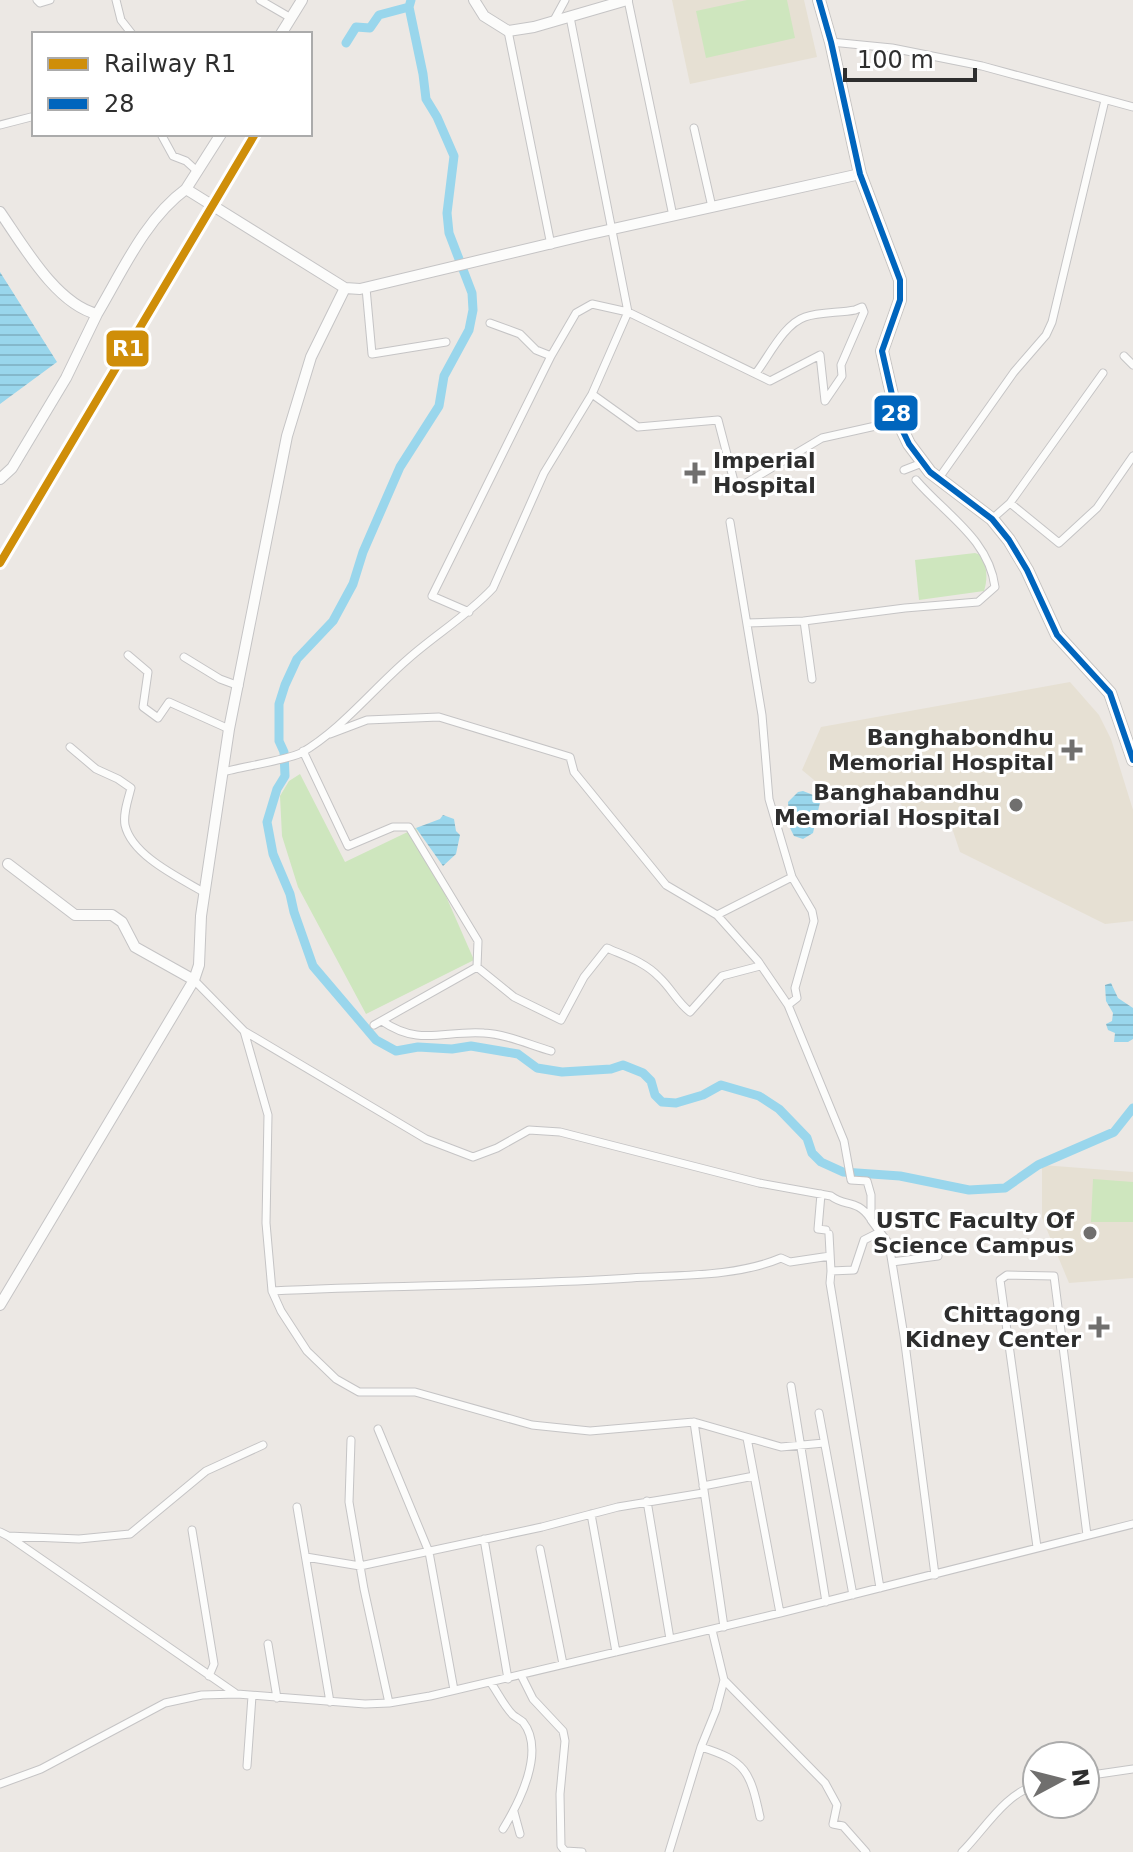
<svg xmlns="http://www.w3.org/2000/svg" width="1133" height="1852" font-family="'DejaVu Sans',sans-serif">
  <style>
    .education { fill: #e6e0d3 }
    .park { fill: #cee6be }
    .water { fill: url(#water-rules) }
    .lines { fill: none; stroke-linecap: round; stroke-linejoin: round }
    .canal { stroke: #99d6ec; stroke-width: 9 }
    .street-casing { stroke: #c5c4c5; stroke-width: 9 }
    .secondary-casing { stroke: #c5c4c5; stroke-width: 12 }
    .highway-casing { stroke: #c6c5c4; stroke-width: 14 }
    .street { stroke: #fcfcfb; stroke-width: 7 }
    .secondary { stroke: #fcfcfb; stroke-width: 10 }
    .highway { stroke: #eadfd6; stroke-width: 12 }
    .bus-1-casing { stroke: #fff; stroke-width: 12 }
    .bus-1 { stroke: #0065bd; stroke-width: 6 }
    .rail-1-casing { stroke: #fff; stroke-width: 14 }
    .rail-1 { stroke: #cf8e09; stroke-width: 8 }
    .poi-dot { fill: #706f6e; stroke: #fff; stroke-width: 3 }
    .labels { text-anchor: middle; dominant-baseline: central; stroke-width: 6; stroke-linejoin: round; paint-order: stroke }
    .poi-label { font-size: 22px; font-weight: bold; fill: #2e2e2e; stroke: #fff; text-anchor: end }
    .line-badge { stroke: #fff; stroke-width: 3 }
    .badge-label { font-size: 22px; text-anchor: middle; font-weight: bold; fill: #fff }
  </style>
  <defs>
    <pattern id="water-rules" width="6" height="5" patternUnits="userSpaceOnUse" patternTransform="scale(2)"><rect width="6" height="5" fill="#99d6ec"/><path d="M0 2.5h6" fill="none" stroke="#84b8cb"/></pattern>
  </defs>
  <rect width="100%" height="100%" fill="#ece8e4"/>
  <path class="education" d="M672 0H804L817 57 690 84Z
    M1070 682 1099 715 1111 739 1133 810V921L1105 924 960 852 947 813H906L892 788 837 799 802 770 821 727Z
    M1042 1165 1133 1172V1278L1069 1283 1042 1218Z"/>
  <path class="park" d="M747 0H787L795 38 706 58 696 11Z
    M975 553 981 555C987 567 988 578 984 591L919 600 915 560Z
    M300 774 345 862 416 828 474 960 366 1014 298 887 282 836 280 796 289 781Z
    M1093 1179 1133 1182V1222H1091Z"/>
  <path class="water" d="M0 272 57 362 0 404Z
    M803 791 821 798 813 833 803 839 794 836 790 828 788 802 798 792Z
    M443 815 454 819 456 831 460 835 456 854 443 866 416 828 440 819Z
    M1111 983 1118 998 1133 1008V1039L1128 1042H1114L1115 1033 1108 1030 1106 1024 1112 1021 1113 1013 1106 1001 1105 985Z"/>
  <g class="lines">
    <path class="canal" d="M411 0 409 7 423 74 426 99 437 117 454 156 447 213 449 233 472 293 473 310 469 330 444 376 439 406 400 467 363 552 353 584 333 621 297 659 285 685 279 704V741L284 752 285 776 277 789 267 822 273 854 290 894 294 912 313 966 376 1040 396 1051 418 1047 452 1049 471 1046 518 1054 537 1068 562 1072 611 1069 623 1065 643 1073 651 1081 655 1095 662 1102 676 1103 703 1095 721 1085 759 1096 779 1109 807 1138 812 1153 821 1162 843 1172 900 1176 969 1190 1005 1188 1038 1165 1114 1132 1133 1108
      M346 43 356 27 370 28 379 15 409 7"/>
    <defs>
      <path id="street" d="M37 0 40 3 50 0
        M116 0 121 20 132 34
        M260 0 291 18
        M628 0 673 216
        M553 22 565 0
        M508 31 551 245
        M831 42 892 48 982 66 1133 107
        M0 125 31 117
        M694 128 712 207
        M161 134 173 156 186 161 198 172
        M366 288 372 354 446 342
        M490 323 520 334 536 350 551 356
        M1124 356 1133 365
        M592 394 638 427 718 420 736 489 822 438 898 421
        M904 470 922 463
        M939 478 1014 372 1046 335 1052 322 1105 100
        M1010 503 1059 543 1097 508 1133 456
        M992 519 1010 503 1103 373
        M730 522 762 715 769 799 792 877 812 911 814 921 795 988 797 998 788 1005 844 1141 851 1180 867 1181 871 1195V1220L889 1244 904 1336 935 1575
        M469 612 432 596 551 356 576 313 592 304 628 312 770 381 820 355 825 401 842 376 841 365 864 312 862 307 855 310C840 313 819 312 805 317 784 324 769 356 756 373
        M747 623 804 621
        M128 655 148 672 143 707 158 718 169 702 229 729
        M184 657 220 679 239 686
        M812 679 804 621 905 608 978 602 995 587C989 539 945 514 916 480
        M330 734 367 720 439 717 570 757 574 772 666 885 717 915 758 961 788 1005
        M70 747 96 769 118 779 131 788C128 800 123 813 125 825 132 856 180 878 205 893
        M303 751 348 846 393 827H409L478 941 477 967 374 1025
        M223 772C241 767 287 760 301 753 341 730 373 689 408 659 436 634 467 616 493 588L544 473 592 394 628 312 570 17
        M717 915 792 877
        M477 967 514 997 561 1020 584 977 607 948C625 956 645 962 659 977 671 988 677 1002 690 1012L722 976 760 966
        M194 980 244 1031 268 1115 266 1223 272 1291 281 1311 307 1351 336 1379 359 1392H415L532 1425 590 1431 694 1422 781 1447 824 1443
        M382 1021C420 1047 444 1030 484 1033 506 1034 530 1045 551 1051
        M244 1031 426 1139 473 1157 497 1148 529 1130 560 1132 759 1183 831 1196C845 1207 857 1199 870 1218
        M821 1194 818 1229 826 1230
        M880 1232 864 1240 854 1270 831 1271 830 1283 880 1588
        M829 1234 831 1271
        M892 1262 938 1256
        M272 1291C392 1285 511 1286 631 1278 679 1275 736 1277 781 1258L790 1262 830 1256
        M791 1386 826 1602
        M819 1413 853 1595
        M694 1422 724 1627
        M378 1429 429 1552 454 1690
        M747 1438 780 1613
        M351 1440 349 1502 364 1589 389 1703
        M703 1486 754 1476
        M647 1501 670 1639
        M297 1507 330 1702
        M591 1514 616 1652
        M192 1530 214 1664 209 1676
        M0 1532 8 1536 79 1539 130 1534 206 1471 263 1445
        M8 1536 235 1693
        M484 1539 508 1679
        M1037 1547 1000 1280 1007 1275 1054 1276 1087 1535
        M540 1549 563 1664
        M306 1557 360 1566 542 1527 618 1507 703 1493
        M268 1644 277 1698
        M521 1675 533 1699 563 1731 565 1741 560 1794 561 1846 565 1851 582 1852
        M724 1680 825 1783 837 1805 833 1824 843 1826 866 1852
        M491 1683C498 1693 504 1706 513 1715 514 1716 522 1721 523 1722 546 1751 519 1803 503 1829
        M701 1747C746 1761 750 1771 760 1817
        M247 1766 252 1696
        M1085 1776 1133 1769
        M0 1784 41 1769 165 1703 202 1695 237 1694 365 1704 389 1703 430 1696 780 1613 1133 1524
        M514 1812 520 1834
        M669 1852 701 1747 716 1710 724 1680 712 1630
        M962 1852C985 1829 1005 1793 1037 1785"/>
      <path id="secondary" d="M474 0 484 16 508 31 534 27 627 0
        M281 34 302 0
        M186 189 221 134
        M0 212C23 245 56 304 97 314 122 272 145 219 186 189L345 288 360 289 586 235 860 174
        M0 479 12 468 66 378 97 314
        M8 864 75 915H112L122 922 135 947 194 980
        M0 1305 194 980 199 965 201 916 229 729 287 436 311 357 345 288"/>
      <path id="highway" d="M819 0 831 42 860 174 900 280V300L882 351 898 421 909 444 930 472 992 519 1009 540 1027 570 1057 635 1110 693 1133 760"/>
    </defs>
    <use href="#street" class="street-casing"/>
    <use href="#secondary" class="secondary-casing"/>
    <use href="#highway" class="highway-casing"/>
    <use href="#street" class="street"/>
    <use href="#secondary" class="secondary"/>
    <use href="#highway" class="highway"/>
    <defs>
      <path id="bus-1" d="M819 0 831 42 860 174 900 280V300L882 351 898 421 909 444 930 472 992 519 1009 540 1027 570 1057 635 1110 693 1133 760"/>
    </defs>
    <use href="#bus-1" class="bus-1-casing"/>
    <use href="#bus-1" class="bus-1"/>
    <defs>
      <path id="rail-1" d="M0 563 255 134"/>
    </defs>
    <use href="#rail-1" class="rail-1-casing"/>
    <use href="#rail-1" class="rail-1"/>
  </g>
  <g class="poi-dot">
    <path d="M691 461h8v8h8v8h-8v8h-8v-8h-8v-8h8z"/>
    <path d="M1068 738h8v8h8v8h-8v8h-8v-8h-8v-8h8z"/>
    <circle cx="1016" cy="805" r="8"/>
    <circle cx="1090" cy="1233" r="8"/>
    <path d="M1095 1315h8v8h8v8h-8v8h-8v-8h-8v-8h8z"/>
  </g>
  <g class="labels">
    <g class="poi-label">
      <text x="713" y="460" text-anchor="start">Imperial<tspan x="713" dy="25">Hospital</tspan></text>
      <text x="1054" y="737">Banghabondhu<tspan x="1054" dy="25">Memorial Hospital</tspan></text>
      <text x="1000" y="792">Banghabandhu<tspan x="1000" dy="25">Memorial Hospital</tspan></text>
      <text x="1074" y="1220">USTC Faculty Of<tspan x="1074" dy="25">Science Campus</tspan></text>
      <text x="1081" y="1314">Chittagong<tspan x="1081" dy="25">Kidney Center</tspan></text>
    </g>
  </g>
  <g class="line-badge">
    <rect x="105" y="329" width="45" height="39" rx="8" fill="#cf8e09"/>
    <rect x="873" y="394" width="46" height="38" rx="8" fill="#0065bd"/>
  </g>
  <g class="badge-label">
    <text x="128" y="356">R1</text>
    <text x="896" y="421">28</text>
  </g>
  <rect x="32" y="32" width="280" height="104" fill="#ffffff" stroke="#ababab" stroke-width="2"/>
  <rect x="48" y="58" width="40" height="12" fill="#cf8e09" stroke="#ababab" stroke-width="2"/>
  <text x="104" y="72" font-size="24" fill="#2e2e2e">Railway R1</text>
  <rect x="48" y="98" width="40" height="12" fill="#0065bd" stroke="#ababab" stroke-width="2"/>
  <text x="104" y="112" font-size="24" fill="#2e2e2e">28</text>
  <g transform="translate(1061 1780) rotate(83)"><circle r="38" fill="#ffffff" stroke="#ababab" stroke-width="2"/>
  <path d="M0-6L14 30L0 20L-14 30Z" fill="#706f6e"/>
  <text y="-12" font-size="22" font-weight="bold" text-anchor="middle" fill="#2e2e2e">N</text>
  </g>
  <path d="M845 68v12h130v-12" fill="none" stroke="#2e2e2e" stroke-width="4"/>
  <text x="857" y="68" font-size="24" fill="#2e2e2e" stroke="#ffffff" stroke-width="6" paint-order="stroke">100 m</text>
</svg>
